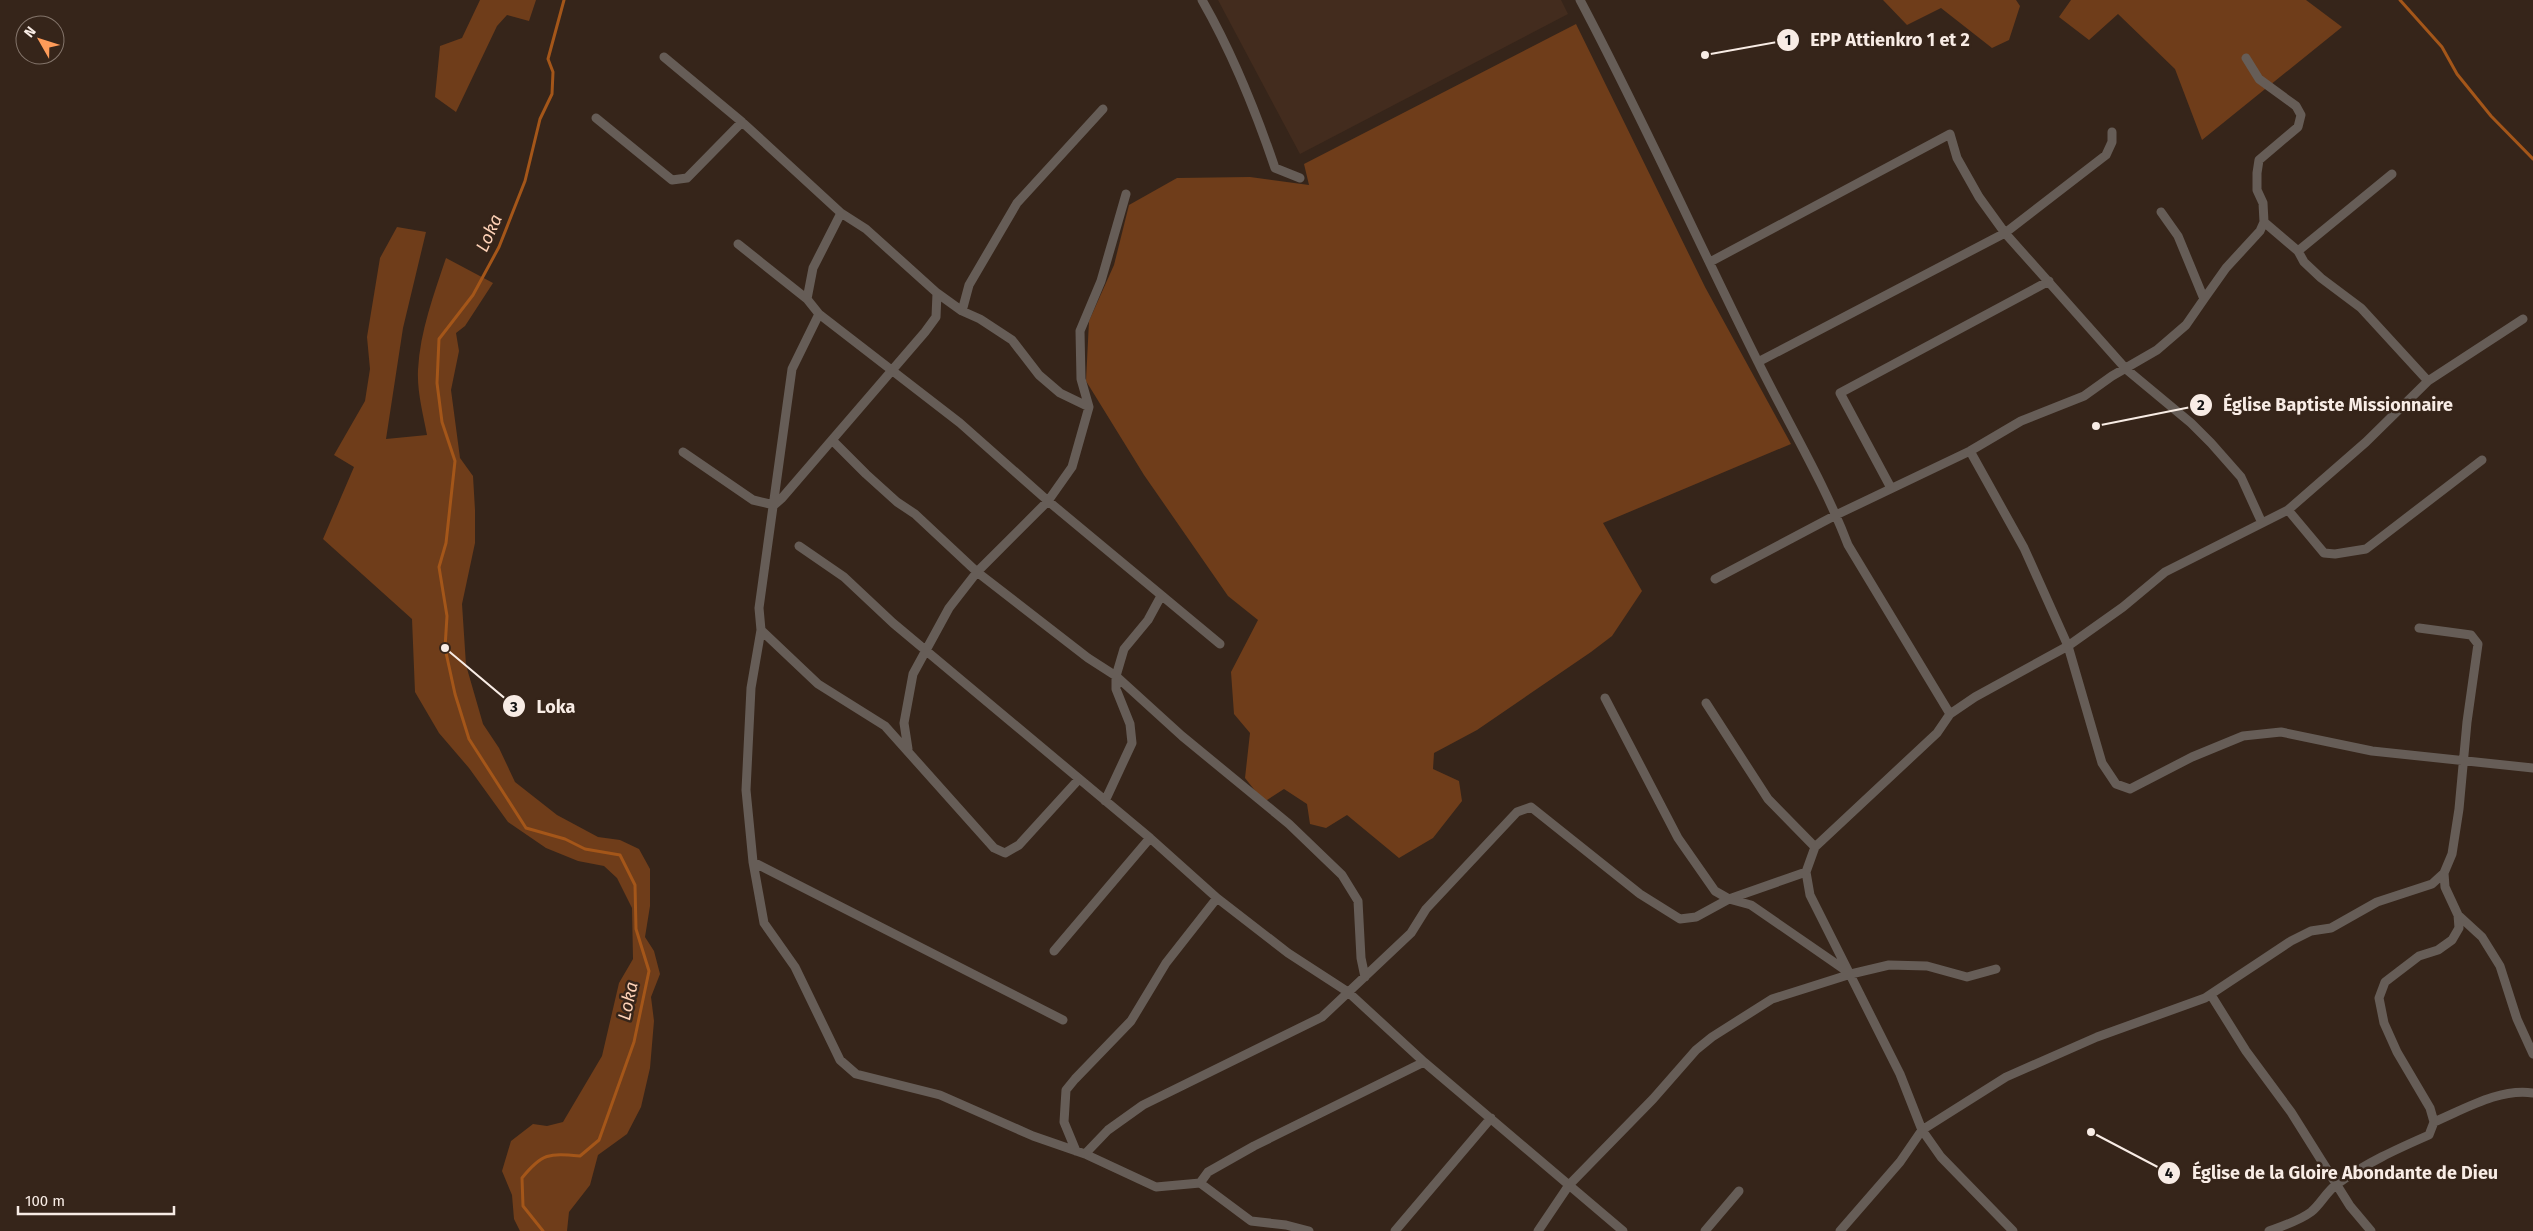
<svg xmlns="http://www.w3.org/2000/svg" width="2533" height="1231" font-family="'Fira Sans',sans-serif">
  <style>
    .built { fill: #432c1e }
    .green { fill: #6f3d1a }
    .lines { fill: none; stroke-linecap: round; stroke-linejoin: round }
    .stream { stroke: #a45619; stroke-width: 3 }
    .minor { stroke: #665d57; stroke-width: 9 }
    .labels { text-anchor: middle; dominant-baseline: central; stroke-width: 5; stroke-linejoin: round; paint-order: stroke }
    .water-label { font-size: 18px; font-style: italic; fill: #fdd1b6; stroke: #36251a }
    .leader { fill: none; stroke: #f8ece5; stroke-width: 2 }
    .callout-dot { fill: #f8ece5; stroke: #36251a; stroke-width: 2 }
    .mark-label { font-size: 15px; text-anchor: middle; font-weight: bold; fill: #111 }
    .callout-label { font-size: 18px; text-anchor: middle; font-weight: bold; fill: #f8ece5; stroke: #36251a; stroke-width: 5; stroke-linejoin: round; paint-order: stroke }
  </style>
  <rect width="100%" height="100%" fill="#36251a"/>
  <path class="built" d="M1218 0H1561L1568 14 1300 154Z"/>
  <path class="green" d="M480 0H536L529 21 507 15 497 26 456 112 435 97 440 46 462 38Z
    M1883 0H2016L2020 6 2009 40 1992 48 1941 8 1907 25Z
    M2071 0H2306L2342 27 2202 140 2175 69 2118 14 2089 40 2059 17Z
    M1576 24 1705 287 1791 444 1603 523 1642 591 1612 636 1591 652 1477 730 1434 753 1433 769 1459 781 1462 801 1433 838 1399 858 1347 815 1326 828 1310 824 1307 804 1284 789 1264 802 1245 778 1250 733 1234 714 1231 672 1258 620 1228 596 1144 475 1086 381 1089 321 1114 265 1129 205 1177 178 1250 177 1309 185 1304 164Z
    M397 227 426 232 403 328 386 439 427 435C423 413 417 392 418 370 420 331 434 294 446 258L493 283 465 326 456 333 459 351 451 390 460 458 473 476 475 510V543L462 604 466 665 483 724 499 748 515 782 557 815 598 837 620 840 639 849 650 869V906L645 937 654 951 660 974 651 997 654 1021 650 1068 641 1107 627 1134 598 1155 590 1185 569 1212 567 1231H520L514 1219 512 1195 502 1171 511 1141 533 1124 547 1126 563 1122 602 1056 619 983 633 959 632 908 617 878 604 866 578 861 546 848 508 822 469 768 439 733 415 692 412 619 323 539 354 467 334 455 365 401 370 369 367 337 380 258Z"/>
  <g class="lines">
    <path class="stream" d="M2400 0 2442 47 2457 74 2491 116 2533 159
      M543 1231 523 1206 522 1178C542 1153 549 1153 580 1156L599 1140 634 1042 649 971 636 929 635 885 620 855 585 849 565 839 526 828 469 739 455 694 445 648 447 616 439 567 446 543 455 461 442 422 437 383 439 339 473 295 499 247 525 181 540 119 552 94 553 72 548 59 564 0"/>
    <path class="minor" d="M1202 0C1233 54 1255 109 1275 168L1300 178
      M1580 0C1643 119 1698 242 1758 362 1788 423 1824 482 1848 545L1950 714
      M664 57 742 122 841 213 866 229 937 293 962 311 980 319 1012 340 1039 375 1060 393 1089 407
      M596 118 672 180 687 178 742 122
      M2392 174 2298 251 2304 262 2321 278 2361 308 2428 381
      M841 213 813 268 807 299 819 314 960 423 1048 501 1220 644
      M2264 222 2298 251
      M738 244 807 299
      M1710 262 1950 134 1957 158 1979 197 2005 233 2126 369 2191 423 2211 443 2241 477 2262 523
      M2204 299 2226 268 2260 231 2264 222 2263 203 2257 190V173L2259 160 2298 127 2301 115 2296 106 2259 79 2246 58
      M962 311 969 285 1017 203 1103 109
      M819 314 792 369 759 608 761 630 818 684 885 726 994 848 1005 853 1019 845 1079 779
      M1758 362 2005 233 2106 155 2112 142V132
      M832 440 866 474 897 502 915 514 977 572 1088 658 1116 676 1182 736 1289 824 1342 875 1358 901 1361 958 1365 977
      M1970 451 2024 548 2068 646 2102 763 2116 784 2130 789 2192 757 2243 736 2281 732 2372 751 2533 768
      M683 452 753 500 774 505 782 498 925 332 936 317 937 293
      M1891 488 1840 393 2049 281
      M2288 510 2324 553 2335 554 2366 549 2482 460
      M799 546 844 577 893 623 1150 838 1217 898 1288 953 1348 992 1424 1062 1623 1231
      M1715 579 1836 515 1970 451 2021 421 2084 396 2112 376 2157 350 2186 325 2204 299 2178 236 2161 212
      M761 630 751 688 746 790 753 862 764 923 795 967 840 1060 856 1074 940 1095 1033 1136 1085 1154 1156 1187 1200 1183 1251 1221 1286 1225 1309 1231
      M1605 698 1678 838 1715 891 1729 899 1751 905 1848 972
      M1706 703 1768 799 1815 847
      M908 749 904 723 913 674 949 608 977 572 1048 501 1072 467 1089 407 1081 379 1080 331 1101 281 1126 194
      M1105 801 1132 743 1130 724 1116 689V676L1124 649 1148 620 1161 596
      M753 862 1063 1020
      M2458 915 2482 937 2500 966 2517 1019 2533 1054
      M1054 951 1150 838
      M2211 995 2246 1051 2291 1112 2350 1206 2371 1231
      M2434 1122C2465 1109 2499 1088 2533 1093
      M1076 1151 1064 1122 1066 1090 1075 1079 1131 1021 1166 963 1217 898
      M1085 1154 1108 1130 1143 1105 1322 1017 1411 933 1426 909 1517 812 1531 807 1640 894 1680 919 1696 917 1729 899 1806 872
      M1200 1183 1208 1172 1254 1146 1424 1062
      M1395 1231 1491 1118
      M1538 1231 1569 1185 1653 1099 1696 1050 1712 1037 1772 999 1851 974 1889 965 1927 966 1967 977 1996 969
      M1705 1231 1739 1191
      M1840 1231 1900 1162 1922 1130 2006 1077 2097 1037 2205 998 2291 941 2311 931 2331 928 2377 902 2432 884 2444 873
      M2013 1231 1941 1157 1922 1130 1900 1074 1810 895 1806 872 1815 847 1937 733 1950 714 1975 697 2068 646 2123 607 2165 572 2288 510 2366 442 2428 381 2523 319
      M2269 1231C2283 1226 2299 1221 2311 1212 2321 1204 2326 1192 2337 1184 2366 1163 2397 1149 2429 1135L2434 1122 2430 1108 2397 1052 2384 1023 2379 998 2385 982 2419 956 2438 950 2452 940 2459 928 2458 915 2445 887 2444 873 2452 854 2459 809 2467 722 2478 644 2471 635 2419 628"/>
  </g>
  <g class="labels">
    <g class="water-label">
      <text transform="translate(489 233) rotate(-66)">Loka</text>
      <text transform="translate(628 1001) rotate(-78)">Loka</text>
    </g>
  </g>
  <path class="leader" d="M1705 55L1788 40M2096 426L2201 405M445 648L514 706M2091 1132L2169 1173"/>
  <g class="callout-dot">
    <circle cx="1705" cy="55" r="5"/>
    <circle cx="2096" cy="426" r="5"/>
    <circle cx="445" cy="648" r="5"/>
    <circle cx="2091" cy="1132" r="5"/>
    <circle cx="1788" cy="40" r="12"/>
    <circle cx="2201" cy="405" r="12"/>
    <circle cx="514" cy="706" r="12"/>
    <circle cx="2169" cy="1173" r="12"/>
  </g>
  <g class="mark-label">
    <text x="1788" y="45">1</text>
    <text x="2201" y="410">2</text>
    <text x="514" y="712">3</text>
    <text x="2169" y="1178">4</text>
  </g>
  <g class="callout-label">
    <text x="1890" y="46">EPP Attienkro 1 et 2</text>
    <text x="2338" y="411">Église Baptiste Missionnaire</text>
    <text x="556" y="713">Loka</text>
    <text x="2345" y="1179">Église de la Gloire Abondante de Dieu</text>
  </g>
  <g transform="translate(40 40) rotate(309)"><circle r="24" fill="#36251a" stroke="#84756b"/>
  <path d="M0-4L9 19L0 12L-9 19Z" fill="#fe9b59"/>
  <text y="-8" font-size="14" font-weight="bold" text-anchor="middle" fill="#f8ece5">N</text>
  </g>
  <path d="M18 1206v8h156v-8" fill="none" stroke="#f8ece5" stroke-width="2.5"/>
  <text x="25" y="1206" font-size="15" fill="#f8ece5" stroke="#36251a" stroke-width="4" paint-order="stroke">100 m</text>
</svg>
